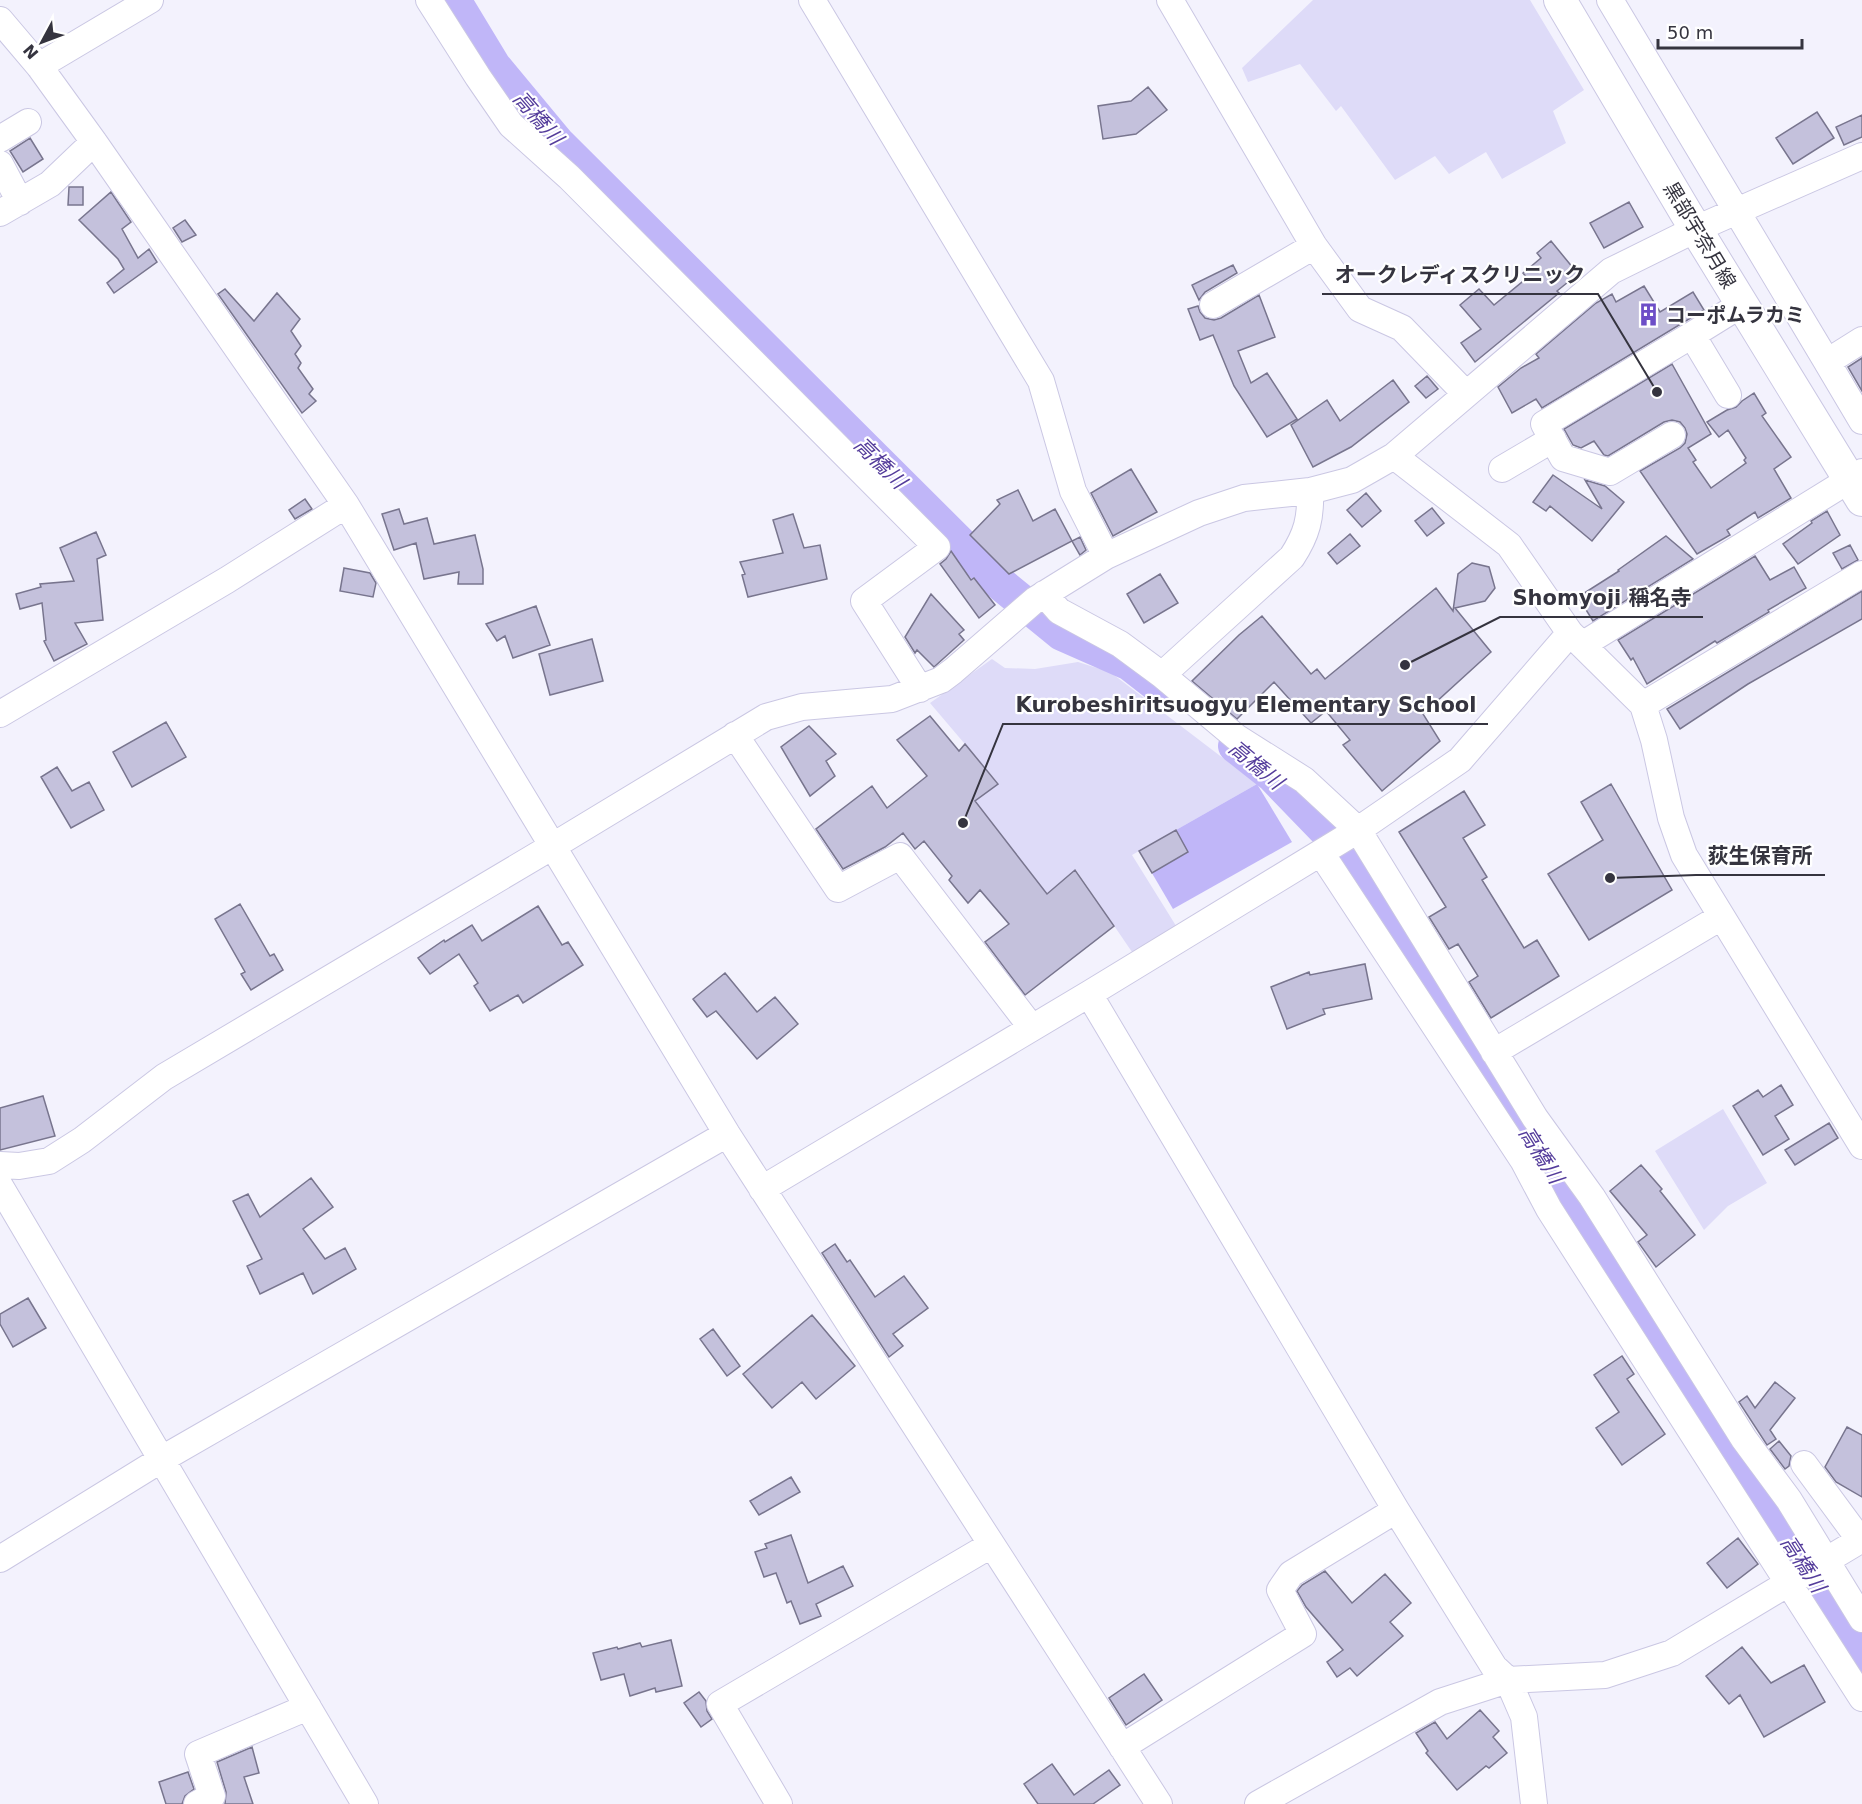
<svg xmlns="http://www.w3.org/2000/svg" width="1862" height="1804" font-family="'DejaVu Sans','Noto Sans JP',sans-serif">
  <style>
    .green { fill: #dedbf8 }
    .water { fill: #c0b6f8 }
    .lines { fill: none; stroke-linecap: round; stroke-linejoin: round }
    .river { stroke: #c0b6f8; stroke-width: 34 }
    .building { fill: #c4c1dc; stroke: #78758e; stroke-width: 1.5 }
    .minor-casing { stroke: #cac7e3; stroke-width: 28 }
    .major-casing { stroke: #cac7e3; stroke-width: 34 }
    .minor { stroke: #fff; stroke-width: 26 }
    .major { stroke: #fff; stroke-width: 32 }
    .labels { text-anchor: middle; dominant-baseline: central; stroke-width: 4.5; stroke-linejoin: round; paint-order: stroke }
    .street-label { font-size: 20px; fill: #35343f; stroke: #fff }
    .poi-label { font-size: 20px; font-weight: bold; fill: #35343f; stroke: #fff; text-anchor: start }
    .water-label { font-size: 21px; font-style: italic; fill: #543c9b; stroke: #fff }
    .leader { fill: none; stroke: #35343f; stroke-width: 2 }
    .callout-dot { fill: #35343f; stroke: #fff; stroke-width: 2 }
    .callout-label { font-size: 21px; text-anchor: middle; font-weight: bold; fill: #35343f; stroke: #fff; stroke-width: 4.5; stroke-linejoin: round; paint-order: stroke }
  </style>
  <rect width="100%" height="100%" fill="#f3f2fd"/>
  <path class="green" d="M1313 0H1530L1584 90 1553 111 1566 143 1502 179 1486 152 1449 174 1435 156 1395 180 1341 106 1336 111 1300 64 1248 82 1242 68Z
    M992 659 1005 668 1035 669 1078 662 1110 672 1257 784 1132 855 1178 929 1132 952 1076 870 1047 894 975 801 998 783 930 703Z
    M1723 1109 1767 1183 1728 1206 1704 1230 1655 1151Z"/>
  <path class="water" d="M1257 784 1292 842 1173 909 1139 851Z"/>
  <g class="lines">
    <path class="river" d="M454 0 494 66 558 143 1002 585 1062 634 1130 664 1157 685
      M1235 746 1272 775 1357 863 1632 1301 1862 1656"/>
  </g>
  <path class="building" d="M1148 87 1167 110 1136 134 1103 139 1098 106 1131 101Z
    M1817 112 1834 138 1793 164 1776 138Z
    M1862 115V137L1844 145 1836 127Z
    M30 138 43 159 23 172 10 151Z
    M69 187H83V205H68Z
    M111 192 131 222 122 229 138 258 149 249 157 262 114 293 107 283 124 269 118 259 79 220Z
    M1629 202 1643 227 1604 248 1590 223Z
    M185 220 196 235 182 242 173 228Z
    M1551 241 1578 274 1557 291 1559 293 1475 362 1461 343 1481 329 1460 305 1479 289 1494 305 1527 278 1523 273 1541 258 1537 253Z
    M1233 265 1237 273 1205 292 1199 300 1192 285Z
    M1644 286 1660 312 1693 292 1704 310 1542 408 1536 399 1512 413 1498 387 1521 368 1539 358 1536 354 1596 303 1612 294 1616 302Z
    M225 289 254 321 277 293 300 319 291 331 301 346 295 354 301 363 298 368 313 389 309 394 316 401 302 413 218 294Z
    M1259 295 1275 337 1238 351 1251 383 1267 373 1297 419 1267 437 1234 386 1213 335 1200 340 1188 309 1198 306 1200 312 1205 318 1214 320 1221 318Z
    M1862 358V391L1848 367Z
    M1672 364 1711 434 1688 448 1696 460 1693 462 1711 488 1746 463 1744 460 1746 458 1728 430 1719 437 1707 422 1727 410 1736 407 1742 401 1754 393 1766 413 1762 416 1791 457 1774 469 1791 498 1758 518 1755 512 1727 530 1730 535 1697 554 1640 471 1680 448 1685 443 1687 434 1685 428 1680 422 1672 420 1664 422 1608 456 1604 455 1594 441 1581 448 1573 445 1564 429Z
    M1427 376 1438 389 1426 398 1415 386Z
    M1393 380 1409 402 1351 447 1313 467 1291 425 1327 400 1340 421Z
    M1131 469 1157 512 1113 536 1091 493Z
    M1553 475 1602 509 1585 480 1605 486 1624 502 1592 541 1550 506 1546 511 1533 502Z
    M1018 490 1033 521 1055 509 1072 541 1009 574 970 535 1000 504 997 500Z
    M1366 493 1381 511 1362 527 1347 510Z
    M305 499 312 509 295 519 289 510Z
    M1432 508 1444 523 1427 536 1415 521Z
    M399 509 404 524 427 518 434 544 475 535 483 569V584H458L459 572 424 579 416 543 394 550 382 514Z
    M1827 511 1840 535 1798 564 1783 544 1812 523 1811 521Z
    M793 514 804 548 820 545 827 579 748 597 742 575 745 574 740 562 783 553 773 520Z
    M96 532 106 555 97 559 103 620 75 623 87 644 54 661 44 641 46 640 42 603 20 609 16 594 41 587 40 584 74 581 60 548Z
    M1350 534 1360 546 1337 564 1328 553Z
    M1666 536 1693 559 1593 621 1578 597 1619 571 1618 570Z
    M1080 537 1086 550 1080 555 1072 541Z
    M1850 545 1858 560 1842 569 1833 553Z
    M951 551 971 580 974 578 995 605 979 618 940 564 946 559Z
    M1755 556 1770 580 1794 567 1806 588 1768 610 1769 612 1717 643 1715 641 1647 684 1633 658 1631 660 1618 640Z
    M1472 563 1489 567 1495 588 1485 601 1455 608 1491 652 1423 714 1440 741 1382 791 1343 745 1350 740 1326 711 1311 723 1274 682 1237 719 1192 681 1239 635 1262 616 1311 674 1317 669 1325 679 1436 588 1453 611 1458 574Z
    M344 568 370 573 376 583 373 597 340 591Z
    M1160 574 1178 603 1144 623 1127 594Z
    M1862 591V619L1748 684 1680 729 1667 709Z
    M931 594 964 630 959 634 964 640 934 667 917 650 915 653 905 637Z
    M536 606 550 645 513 658 505 636 497 641 486 624Z
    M592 639 603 681 550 695 539 654Z
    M930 716 959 751 965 744 998 784 975 801 1047 894 1075 870 1114 926 1025 995 985 942 1009 924 980 890 968 903 949 880 952 876 924 841 915 849 903 833 885 847 843 869 816 829 872 786 887 808 927 776 897 740Z
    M166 722 186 757 132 787 113 752Z
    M809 726 836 754 826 761 835 776 810 796 781 747Z
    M57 767 72 791 89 782 104 810 71 828 41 777Z
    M1611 784 1672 890 1589 940 1548 874 1603 840 1581 802Z
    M1464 791 1485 825 1463 838 1487 877 1482 880 1524 948 1537 940 1559 976 1491 1018 1469 982 1478 976 1458 944 1449 949 1429 917 1446 907 1399 832Z
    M1176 830 1188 852 1152 873 1139 851Z
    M240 904 270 956 274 954 283 970 251 990 241 974 245 972 215 919Z
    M538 906 562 945 568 942 583 965 523 1003 518 995 490 1011 474 986 478 983 459 954 430 974 418 958 444 940 445 942 472 925 482 941Z
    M1365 964 1372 999 1323 1009 1325 1014 1287 1029 1271 987 1309 972 1310 975Z
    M725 973 757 1012 775 997 798 1024 757 1059 716 1011 707 1017 693 999Z
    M1781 1085 1793 1105 1775 1116 1789 1139 1763 1155 1733 1106 1758 1090 1763 1097Z
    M43 1096 55 1136 0 1150V1108Z
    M1829 1123 1838 1138 1795 1165 1785 1150Z
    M1641 1165 1662 1189 1660 1191 1695 1235 1656 1267 1638 1242 1647 1235 1610 1191Z
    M311 1178 333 1207 303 1229 325 1259 345 1248 356 1269 313 1294 303 1273 260 1294 247 1266 262 1259 233 1201 248 1194 260 1217Z
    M835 1244 847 1262 850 1260 875 1297 904 1276 928 1308 893 1334 903 1346 889 1357 822 1253Z
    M28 1298 46 1328 13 1347 0 1324V1314Z
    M812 1315 855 1366 816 1399 802 1382 772 1408 743 1374Z
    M713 1329 740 1366 727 1376 700 1339Z
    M1622 1356 1634 1374 1627 1379 1665 1434 1622 1465 1596 1428 1619 1412 1594 1375Z
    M1775 1382 1795 1398 1770 1430 1776 1439 1767 1445 1739 1402 1747 1396 1755 1408Z
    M1847 1427 1862 1435V1497L1836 1482 1825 1467Z
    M1779 1441 1791 1456 1789 1466 1785 1469 1770 1449Z
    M791 1477 800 1492 759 1515 750 1501Z
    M791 1535 808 1583 843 1566 853 1586 816 1604 821 1616 800 1624 791 1601 787 1603 776 1573 764 1577 755 1552 767 1548 765 1544Z
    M1738 1538 1758 1564 1727 1588 1707 1563Z
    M1325 1571 1352 1603 1385 1574 1411 1603 1390 1622 1403 1636 1357 1676 1350 1668 1337 1677 1327 1662 1343 1650 1306 1607 1297 1591 1302 1585Z
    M671 1640 682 1686 656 1692 655 1688 630 1696 624 1674 601 1680 593 1653 617 1647 618 1649 640 1643 642 1647Z
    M1742 1647 1771 1683 1804 1665 1825 1702 1764 1737 1740 1695 1729 1704 1706 1676Z
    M1144 1674 1162 1700 1126 1725 1109 1698Z
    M699 1692 706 1701 707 1711 712 1719 701 1727 684 1703Z
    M1480 1710 1499 1731 1493 1737 1507 1753 1489 1768 1486 1766 1457 1790 1426 1753 1428 1751 1416 1733 1435 1722 1447 1739Z
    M252 1747 259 1773 244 1777 253 1804H225L226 1792 217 1762Z
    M1052 1764 1074 1795 1109 1770 1120 1785 1093 1804H1038L1024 1784Z
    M188 1772 194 1789 185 1796 182 1804H166L159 1782Z"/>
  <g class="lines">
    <defs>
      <path id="minor" d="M429 0 478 77 511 125 569 177 937 547 864 601 920 689
        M812 0 1041 381 1073 491 1106 556
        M1170 0 1314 246 1360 309 1402 328 1466 394
        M1610 0 1827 362
        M0 20 39 66 94 142 346 505 727 1134 1159 1804
        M39 66 150 0
        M0 139 28 122
        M0 164 20 202
        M0 213 50 184 94 142
        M1213 305 1314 246
        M1862 340 1827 362 1862 421
        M1728 395 1692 335 1742 304
        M1672 435 1610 472 1563 458 1544 424 1692 335
        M1394 456 1509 545 1570 633 1643 705 1654 740 1671 818 1684 855 1862 1146
        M1502 469 1553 439
        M1044 594 1059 611 1120 644 1162 675 1236 737 1304 780 1358 830 1535 1118 1592 1197 1744 1439 1789 1500 1862 1619
        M1582 645 1862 472
        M1162 675 1292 557C1307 534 1311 518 1310 491
        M1643 705 1862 574
        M0 714 227 580 346 505
        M735 735 838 889 900 856 1032 1028
        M1321 853 1523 1160 1549 1209 1862 1698
        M1089 994 1396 1510 1494 1667 1508 1680 1524 1717 1534 1804
        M1494 1052 1721 917
        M0 1165 19 1166 49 1161 82 1140 164 1077 553 846 766 717 802 707 892 699 941 680 953 671 1035 600 1106 556 1199 513 1244 498 1310 491 1352 480 1394 456 1611 271 1696 229 1862 156
        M0 1186 365 1804
        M762 1189 1089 994 1358 830 1460 760 1570 633
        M1804 1464 1860 1540
        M0 1559 162 1459 727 1134
        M1122 1747 1303 1634 1280 1590 1291 1574 1396 1510
        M197 1804 212 1796 198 1754 308 1707
        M779 1804 720 1704 991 1545
        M1258 1804 1440 1702 1508 1680 1605 1675 1672 1653 1862 1539"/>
      <path id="major" d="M1560 0 1686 213 1862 500"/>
    </defs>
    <use href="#minor" class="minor-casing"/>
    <use href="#major" class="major-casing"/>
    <use href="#minor" class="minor"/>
    <use href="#major" class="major"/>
  </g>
  <defs>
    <symbol id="building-bare" viewBox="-9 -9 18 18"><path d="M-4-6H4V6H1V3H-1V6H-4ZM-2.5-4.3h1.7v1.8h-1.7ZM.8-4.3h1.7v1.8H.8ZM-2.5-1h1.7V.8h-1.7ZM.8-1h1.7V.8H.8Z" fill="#6d4ec7" stroke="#fff" stroke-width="2.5" paint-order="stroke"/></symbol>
  </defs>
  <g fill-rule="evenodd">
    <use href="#building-bare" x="1632" y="298" width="33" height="33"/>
  </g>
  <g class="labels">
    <g class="street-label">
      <text transform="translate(1700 235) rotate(59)">黒部宇奈月線</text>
    </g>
    <g class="poi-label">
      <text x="1666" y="315">コーポムラカミ</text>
    </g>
    <g class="water-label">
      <text transform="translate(538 118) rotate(49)">高橋川</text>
      <text transform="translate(880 463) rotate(45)">高橋川</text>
      <text transform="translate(1256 765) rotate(40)">高橋川</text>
      <text transform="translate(1541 1155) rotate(58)">高橋川</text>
      <text transform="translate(1803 1564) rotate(57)">高橋川</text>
    </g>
  </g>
  <path class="leader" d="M1657 392L1598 294H1322M1405 665L1500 617H1703M963 823L1003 724H1488M1610 878L1696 875H1825"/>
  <g class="callout-dot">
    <circle cx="1657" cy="392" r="6"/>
    <circle cx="1405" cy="665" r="6"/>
    <circle cx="963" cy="823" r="6"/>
    <circle cx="1610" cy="878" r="6"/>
  </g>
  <g class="callout-label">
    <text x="1460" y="282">オークレディスクリニック</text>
    <text x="1602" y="605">Shomyoji 稱名寺</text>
    <text x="1246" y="712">Kurobeshiritsuogyu Elementary School</text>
    <text x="1760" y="863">荻生保育所</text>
  </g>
  <g transform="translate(42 42) rotate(229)" stroke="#ffffff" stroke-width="4.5" paint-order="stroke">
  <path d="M0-4.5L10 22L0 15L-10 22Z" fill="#35343f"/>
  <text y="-9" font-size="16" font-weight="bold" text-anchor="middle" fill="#35343f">N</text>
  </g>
  <path d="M1658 39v9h144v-9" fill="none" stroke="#35343f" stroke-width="3"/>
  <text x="1667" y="39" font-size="18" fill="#35343f" stroke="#ffffff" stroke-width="4.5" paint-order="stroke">50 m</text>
</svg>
